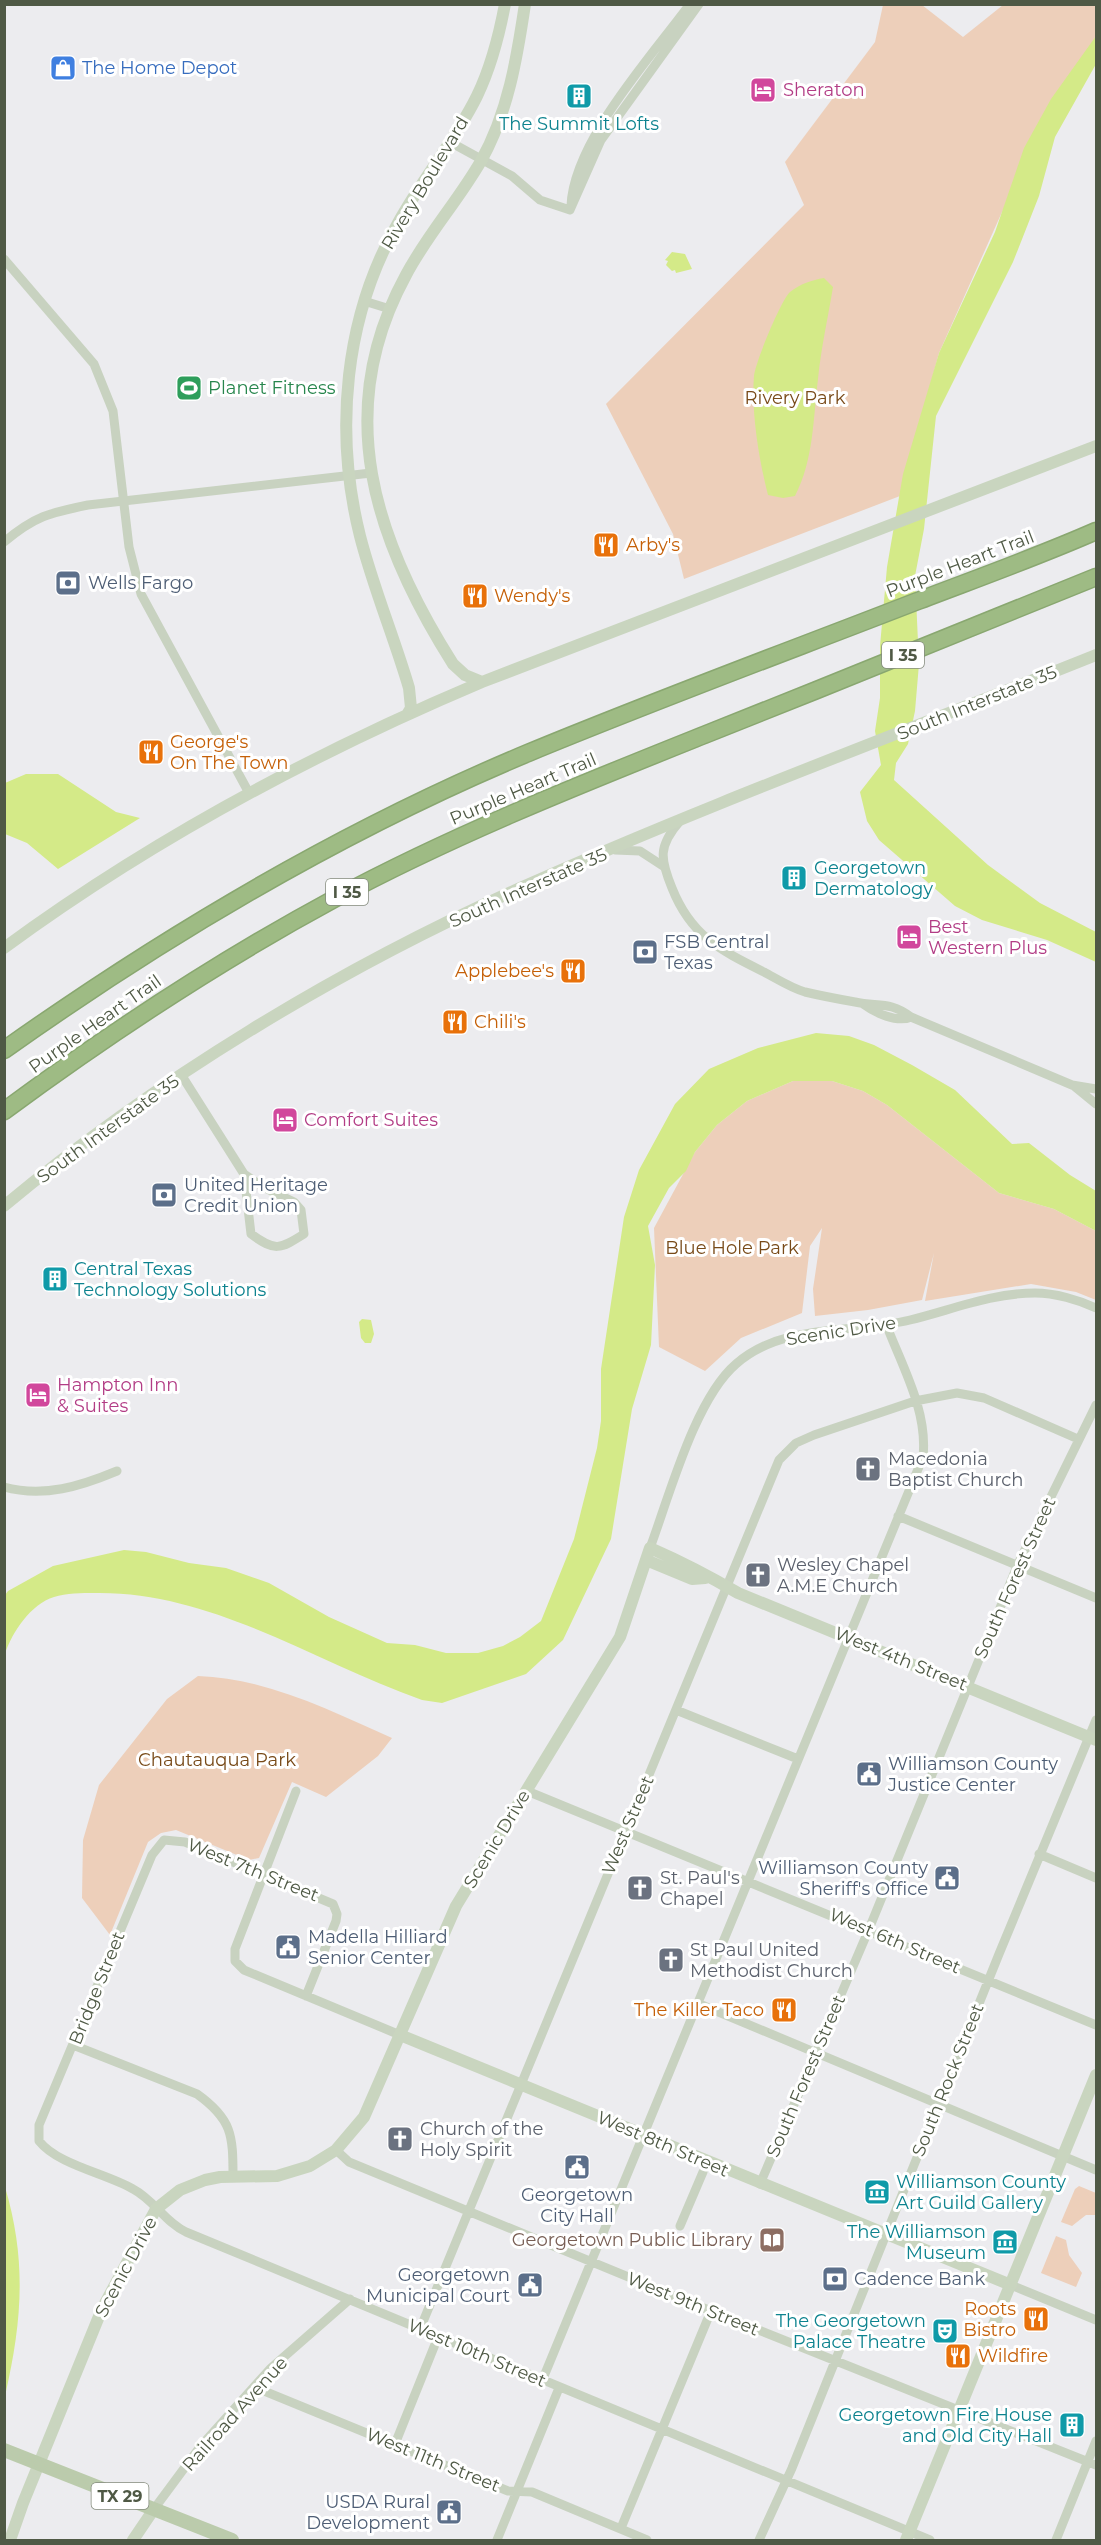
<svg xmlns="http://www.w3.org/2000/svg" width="1101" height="2545" font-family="Montserrat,sans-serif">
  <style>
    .green { fill: #edcfba }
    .water { fill: #d4ea88 }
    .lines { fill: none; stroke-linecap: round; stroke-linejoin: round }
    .highway-casing { stroke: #89a770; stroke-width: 19 }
    .street { stroke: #c8d2c0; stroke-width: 9 }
    .secondary { stroke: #c9d5bf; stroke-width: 12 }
    .primary { stroke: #bbcbac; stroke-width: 14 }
    .highway { stroke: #9ebb84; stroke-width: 16 }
    .labels { text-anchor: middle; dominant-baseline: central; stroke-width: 6; stroke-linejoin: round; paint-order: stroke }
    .shield { fill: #fff; stroke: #848b7d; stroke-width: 1.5 }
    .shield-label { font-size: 16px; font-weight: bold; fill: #4f5945 }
    .shop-label { font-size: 18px; fill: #366cbe; stroke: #fff; text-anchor: start }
    .hotel-label { font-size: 18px; fill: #b23c85; stroke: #fff; text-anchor: start }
    .culture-label { font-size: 18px; fill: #0d838f; stroke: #fff; text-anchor: start }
    .street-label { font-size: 18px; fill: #4f5945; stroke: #fff }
    .leisure-label { font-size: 18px; fill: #27864d; stroke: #fff; text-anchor: start }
    .park-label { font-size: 18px; fill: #784a18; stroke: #fff }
    .food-label { font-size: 18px; fill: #c56008; stroke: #fff; text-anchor: start }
    .service-label { font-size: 18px; fill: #4e5e75; stroke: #fff; text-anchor: start }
    .worship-label { font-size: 18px; fill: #5b616d; stroke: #fff; text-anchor: start }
    .education-label { font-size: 18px; fill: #785e54; stroke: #fff; text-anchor: end }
  </style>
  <rect width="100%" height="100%" fill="#ececef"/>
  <path class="green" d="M883 5H922L963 37 1003 5H1096V36L1002 212 939 353 900 496 684 579 673 534 606 404 804 205 785 162 875 42Z
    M793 1081H832L863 1091 887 1105 999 1193 1054 1209 1096 1231V1300L1076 1292 1031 1284 925 1301 934 1253 922 1300 868 1310 815 1316 813 1289 822 1228 810 1246 802 1313 741 1338 705 1371 659 1347 654 1228 695 1152 717 1125 747 1101Z
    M198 1676C266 1678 331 1711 392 1738L378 1756 326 1797 292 1782 259 1858 249 1860 176 1830 161 1833 148 1842 110 1935 82 1898 83 1840 99 1785 167 1699Z
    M1079 2186 1096 2193V2215H1086L1072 2226 1061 2222 1075 2189Z
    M1056 2236 1066 2240 1069 2255 1082 2273 1076 2287 1041 2273Z"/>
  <path class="water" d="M1096 36V64L1055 137 1039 196 1013 262 936 416 924 529 915 576 919 664 915 711 908 744 896 763 894 780 988 865 1040 903 1096 932V962L1047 940 982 920 955 906 879 840 867 821 860 792 881 765 875 731 880 698V646L887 567 903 474 939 353 995 232 1024 148 1051 99Z
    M672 252 685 254 692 269 676 273 675 270 672 271 666 265 668 261 665 260Z
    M824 278 833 287C828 318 821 348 818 379 813 419 814 459 795 496L783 498 768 495C759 460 751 412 754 376 755 363 781 300 790 292 800 284 812 280 824 278Z
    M26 774H58L116 812 140 818 58 869 27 843 5 834V783Z
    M816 1033 849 1036 874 1045 912 1065 955 1090 1012 1144 1029 1143 1070 1175 1096 1191V1231L1054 1209 999 1193 887 1105 863 1091 832 1081H793L747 1101 717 1125 695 1152 686 1171 669 1188 648 1226 655 1265 651 1345 632 1409 611 1539 563 1640 526 1674 442 1703 422 1700C314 1662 212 1591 95 1593 82 1593 66 1593 54 1597 31 1604 12 1632 5 1654V1595L8 1591 53 1566 124 1550 146 1552 189 1563 226 1568 269 1583 329 1617 387 1643 415 1645 446 1653H478L503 1646 520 1637 541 1621 574 1539 597 1448 601 1421V1369L624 1217 639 1170 675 1104 709 1069 758 1048Z
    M362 1319 371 1320 374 1334 371 1343H365L361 1338 359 1322Z
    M5 2187C27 2261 22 2322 5 2396Z"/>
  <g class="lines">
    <defs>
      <path id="highway" d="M4 1050C169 933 341 831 528 753 656 700 786 652 915 602 975 579 1037 557 1096 531
        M4 1111C110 1033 219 961 334 899 453 835 579 785 704 735 835 683 966 630 1096 577"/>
    </defs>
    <use href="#highway" class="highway-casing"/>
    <path class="street" d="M450 142 512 176 540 200 570 210
      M571 206C573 142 651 57 690 4
      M570 210 601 140 699 4
      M4 259 94 364 113 411 129 547 141 594 249 793
      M364 301 390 309
      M4 542C35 516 49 513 88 505L371 473
      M680 821C658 846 660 859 672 888 691 936 720 950 764 972 777 979 791 988 805 992 822 996 838 999 855 1002 878 1007 890 1001 911 1017L1072 1085 1096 1089
      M615 850 640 851 663 866
      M863 1004C875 1013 897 1023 911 1017
      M182 1076 244 1174 263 1187 294 1202 301 1210 304 1234C280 1249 275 1252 251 1234L244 1174
      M1074 1086 1096 1104
      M4 1487C44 1498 81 1486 117 1471
      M898 1516 1096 1598
      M650 1548C669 1497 695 1399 736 1364 784 1322 853 1334 910 1320 951 1310 992 1293 1035 1293 1055 1293 1079 1300 1096 1308
      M676 1710 798 1759
      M296 1791 235 1949V1961L244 1970 400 2035
      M527 1791 1096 2025
      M1039 1854 1096 1878
      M306 1996 336 1921 337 1914 333 1904 185 1842 164 1840 152 1855 39 2125V2141C58 2165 105 2173 133 2189 154 2200 165 2222 186 2232L930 2540
      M697 2003 1096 2170
      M73 2045 197 2094C232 2119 233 2135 233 2176
      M336 2150 349 2162 711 2311 1096 2465
      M760 2184 869 1929 1018 1564 1096 1405
      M680 2226 703 2172
      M1011 2285 1096 2320
      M420 2329 779 1460 796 1443 814 1435 915 1401 957 1393 984 1398 1078 1439
      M542 2381 923 1457C928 1411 902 1366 886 1324
      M254 2387 508 2491 532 2492 647 2540
      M395 2444 438 2337
      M154 2509 200 2447 270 2369 350 2299
      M621 2528 711 2311
      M497 2540 559 2388
      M759 2540 792 2468 999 1954 1096 1720
      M1056 2540 1096 2441"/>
    <path class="secondary" d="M482 682 465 675 453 664C375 541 331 412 406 275 427 235 458 201 481 161 508 113 517 58 525 4
      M408 713 411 708 409 688C394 637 373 587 360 536 334 432 344 317 398 223 422 179 455 141 477 96 491 67 499 36 505 4
      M4 948C151 840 314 753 482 682L1096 446
      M4 1206C154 1081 340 968 518 889 708 804 904 732 1096 655
      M646 1560 692 1579 705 1578
      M400 2035 1011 2285
      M10 2540 23 2503 102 2309 156 2209 180 2190 205 2180 220 2177 277 2176 310 2166 336 2150 364 2117 456 1906 620 1637 650 1548C682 1562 709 1576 738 1593L1096 1740
      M133 2540 154 2509
      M906 2540 1096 2075"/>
    <path class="primary" d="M4 2450 232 2540"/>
    <use href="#highway" class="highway"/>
  </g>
  <defs>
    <symbol id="shop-square" viewBox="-11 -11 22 22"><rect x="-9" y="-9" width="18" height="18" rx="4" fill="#3f7fe0" stroke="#fff"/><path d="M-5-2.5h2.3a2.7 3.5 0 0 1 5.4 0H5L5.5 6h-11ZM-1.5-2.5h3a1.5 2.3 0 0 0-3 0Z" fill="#fff"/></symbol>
    <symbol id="hotel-square" viewBox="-11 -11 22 22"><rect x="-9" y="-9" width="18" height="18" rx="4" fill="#d1479c" stroke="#fff"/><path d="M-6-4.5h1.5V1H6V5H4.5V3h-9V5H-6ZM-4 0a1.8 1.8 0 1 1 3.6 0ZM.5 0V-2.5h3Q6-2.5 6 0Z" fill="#fff"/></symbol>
    <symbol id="building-square" viewBox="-11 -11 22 22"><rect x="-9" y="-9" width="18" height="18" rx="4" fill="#0f9aa8" stroke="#fff"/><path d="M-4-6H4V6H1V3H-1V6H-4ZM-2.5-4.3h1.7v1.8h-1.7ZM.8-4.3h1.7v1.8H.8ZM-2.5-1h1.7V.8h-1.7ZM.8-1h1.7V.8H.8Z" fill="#fff"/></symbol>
    <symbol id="stadium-square" viewBox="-11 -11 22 22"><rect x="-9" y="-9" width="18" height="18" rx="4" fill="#2e9e5b" stroke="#fff"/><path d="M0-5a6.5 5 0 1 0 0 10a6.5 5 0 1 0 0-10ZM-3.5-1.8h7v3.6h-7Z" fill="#fff"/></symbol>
    <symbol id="restaurant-square" viewBox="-11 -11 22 22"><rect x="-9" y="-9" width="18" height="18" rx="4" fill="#e8710a" stroke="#fff"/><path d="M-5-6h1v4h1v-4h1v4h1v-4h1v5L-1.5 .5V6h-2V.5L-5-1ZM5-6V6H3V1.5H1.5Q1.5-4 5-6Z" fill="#fff"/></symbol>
    <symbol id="bank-square" viewBox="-11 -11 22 22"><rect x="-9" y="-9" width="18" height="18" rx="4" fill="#5c6f8a" stroke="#fff"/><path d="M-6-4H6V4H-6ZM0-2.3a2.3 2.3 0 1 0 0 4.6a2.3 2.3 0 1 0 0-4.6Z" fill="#fff"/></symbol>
    <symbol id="church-square" viewBox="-11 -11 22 22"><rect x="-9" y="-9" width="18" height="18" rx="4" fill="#6b7280" stroke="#fff"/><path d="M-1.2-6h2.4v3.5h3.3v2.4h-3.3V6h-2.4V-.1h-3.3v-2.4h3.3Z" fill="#fff"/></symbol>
    <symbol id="civic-square" viewBox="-11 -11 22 22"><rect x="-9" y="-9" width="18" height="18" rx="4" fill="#5c6f8a" stroke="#fff"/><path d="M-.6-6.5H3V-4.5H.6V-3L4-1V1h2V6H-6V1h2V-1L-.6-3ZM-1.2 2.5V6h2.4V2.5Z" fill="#fff"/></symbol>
    <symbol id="museum-square" viewBox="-11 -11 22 22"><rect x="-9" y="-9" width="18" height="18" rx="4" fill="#0f9aa8" stroke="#fff"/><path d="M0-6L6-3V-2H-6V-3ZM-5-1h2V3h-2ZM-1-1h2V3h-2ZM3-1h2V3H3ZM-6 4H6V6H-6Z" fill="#fff"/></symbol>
    <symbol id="library-square" viewBox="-11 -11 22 22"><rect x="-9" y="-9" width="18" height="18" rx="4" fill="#8d6e63" stroke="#fff"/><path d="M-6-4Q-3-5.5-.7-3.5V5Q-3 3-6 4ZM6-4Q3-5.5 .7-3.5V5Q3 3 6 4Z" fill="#fff"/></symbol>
    <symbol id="theatre-square" viewBox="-11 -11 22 22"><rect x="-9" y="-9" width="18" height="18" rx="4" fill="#0f9aa8" stroke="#fff"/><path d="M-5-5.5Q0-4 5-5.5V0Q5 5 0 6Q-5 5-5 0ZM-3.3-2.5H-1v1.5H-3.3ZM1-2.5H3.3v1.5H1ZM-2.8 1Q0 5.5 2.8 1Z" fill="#fff"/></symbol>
  </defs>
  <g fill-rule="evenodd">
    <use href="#shop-square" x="48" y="53" width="30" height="30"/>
    <use href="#hotel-square" x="748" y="75" width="30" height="30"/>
    <use href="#building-square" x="564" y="81" width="30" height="30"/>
    <use href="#stadium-square" x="174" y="373" width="30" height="30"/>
    <use href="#restaurant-square" x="591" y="530" width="30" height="30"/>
    <use href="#bank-square" x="53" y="568" width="30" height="30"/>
    <use href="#restaurant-square" x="460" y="581" width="30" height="30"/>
    <use href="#restaurant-square" x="136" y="737" width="30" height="30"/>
    <use href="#building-square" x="779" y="863" width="30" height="30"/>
    <use href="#hotel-square" x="894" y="922" width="30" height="30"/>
    <use href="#bank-square" x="630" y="937" width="30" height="30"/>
    <use href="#restaurant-square" x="558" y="956" width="30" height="30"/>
    <use href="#restaurant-square" x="440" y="1007" width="30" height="30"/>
    <use href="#hotel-square" x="270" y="1105" width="30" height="30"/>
    <use href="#bank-square" x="149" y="1180" width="30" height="30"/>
    <use href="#building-square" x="40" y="1264" width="30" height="30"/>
    <use href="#hotel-square" x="23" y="1380" width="30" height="30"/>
    <use href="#church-square" x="853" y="1454" width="30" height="30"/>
    <use href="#church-square" x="743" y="1560" width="30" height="30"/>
    <use href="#civic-square" x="854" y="1759" width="30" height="30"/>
    <use href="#civic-square" x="932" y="1863" width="30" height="30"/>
    <use href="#church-square" x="625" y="1873" width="30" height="30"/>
    <use href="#civic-square" x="273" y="1932" width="30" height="30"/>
    <use href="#church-square" x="656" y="1945" width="30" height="30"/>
    <use href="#restaurant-square" x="769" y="1995" width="30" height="30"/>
    <use href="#church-square" x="385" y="2124" width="30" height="30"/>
    <use href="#civic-square" x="562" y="2152" width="30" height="30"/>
    <use href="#museum-square" x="862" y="2177" width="30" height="30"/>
    <use href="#library-square" x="757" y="2225" width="30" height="30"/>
    <use href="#museum-square" x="990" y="2227" width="30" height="30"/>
    <use href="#bank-square" x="820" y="2264" width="30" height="30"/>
    <use href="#civic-square" x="515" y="2270" width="30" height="30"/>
    <use href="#restaurant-square" x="1021" y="2304" width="30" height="30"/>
    <use href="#theatre-square" x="930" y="2316" width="30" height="30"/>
    <use href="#restaurant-square" x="943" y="2341" width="30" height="30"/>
    <use href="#building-square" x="1057" y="2410" width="30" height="30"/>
    <use href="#civic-square" x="434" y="2497" width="30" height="30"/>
  </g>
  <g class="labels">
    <g class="shield">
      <rect x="882" y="642" width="42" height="26" rx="4.5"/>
      <rect x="326" y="879" width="42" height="26" rx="4.5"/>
      <rect x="91.5" y="2483" width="57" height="26" rx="4.5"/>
    </g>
    <g class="shield-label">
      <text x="903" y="655">I 35</text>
      <text x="347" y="892">I 35</text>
      <text x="120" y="2496">TX 29</text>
    </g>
    <g class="shop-label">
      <text x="82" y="68">The Home Depot</text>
    </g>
    <g class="hotel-label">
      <text x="783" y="90">Sheraton</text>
      <text x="928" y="927">Best<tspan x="928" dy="21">Western Plus</tspan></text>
      <text x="304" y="1120">Comfort Suites</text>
      <text x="57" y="1385">Hampton Inn<tspan x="57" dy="21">&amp; Suites</tspan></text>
    </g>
    <g class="culture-label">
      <text x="579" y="124" text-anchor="middle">The Summit Lofts</text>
      <text x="814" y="868">Georgetown<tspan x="814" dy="21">Dermatology</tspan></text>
      <text x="74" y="1269">Central Texas<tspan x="74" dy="21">Technology Solutions</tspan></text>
      <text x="896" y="2182">Williamson County<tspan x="896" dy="21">Art Guild Gallery</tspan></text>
      <text x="986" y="2232" text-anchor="end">The Williamson<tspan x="986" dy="21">Museum</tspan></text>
      <text x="926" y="2321" text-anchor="end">The Georgetown<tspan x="926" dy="21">Palace Theatre</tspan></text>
      <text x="1052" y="2415" text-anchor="end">Georgetown Fire House<tspan x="1052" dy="21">and Old City Hall</tspan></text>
    </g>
    <g class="street-label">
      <text transform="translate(425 183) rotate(-59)">Rivery Boulevard</text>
      <text transform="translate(960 564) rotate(-21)">Purple Heart Trail</text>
      <text transform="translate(977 703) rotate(-22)">South Interstate 35</text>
      <text transform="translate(523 789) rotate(-23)">Purple Heart Trail</text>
      <text transform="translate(528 888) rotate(-24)">South Interstate 35</text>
      <text transform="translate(95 1024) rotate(-35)">Purple Heart Trail</text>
      <text transform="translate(108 1129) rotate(-36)">South Interstate 35</text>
      <text transform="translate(841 1331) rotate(-9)">Scenic Drive</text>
      <text transform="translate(1015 1578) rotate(-66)">South Forest Street</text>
      <text transform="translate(901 1659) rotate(22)">West 4th Street</text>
      <text transform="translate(628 1825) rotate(-67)">West Street</text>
      <text transform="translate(497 1839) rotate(-59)">Scenic Drive</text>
      <text transform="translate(253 1870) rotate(22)">West 7th Street</text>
      <text transform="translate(895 1941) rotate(23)">West 6th Street</text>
      <text transform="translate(97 1988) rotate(-68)">Bridge Street</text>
      <text transform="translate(806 2076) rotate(-67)">South Forest Street</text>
      <text transform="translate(948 2080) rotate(-68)">South Rock Street</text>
      <text transform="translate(663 2144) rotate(23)">West 8th Street</text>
      <text transform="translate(126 2267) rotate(-62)">Scenic Drive</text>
      <text transform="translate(693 2304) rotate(22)">West 9th Street</text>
      <text transform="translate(477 2353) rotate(23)">West 10th Street</text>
      <text transform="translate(235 2414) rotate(-48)">Railroad Avenue</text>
      <text transform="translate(433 2460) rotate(22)">West 11th Street</text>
    </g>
    <g class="leisure-label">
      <text x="208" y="388">Planet Fitness</text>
    </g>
    <g class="park-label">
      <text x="795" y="398">Rivery Park</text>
      <text x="732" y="1248">Blue Hole Park</text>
      <text x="217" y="1760">Chautauqua Park</text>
    </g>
    <g class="food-label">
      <text x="626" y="545">Arby's</text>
      <text x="494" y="596">Wendy's</text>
      <text x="170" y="742">George's<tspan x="170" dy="21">On The Town</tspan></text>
      <text x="554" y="971" text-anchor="end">Applebee's</text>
      <text x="474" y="1022">Chili's</text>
      <text x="764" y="2010" text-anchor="end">The Killer Taco</text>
      <text x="1016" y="2309" text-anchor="end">Roots<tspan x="1016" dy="21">Bistro</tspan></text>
      <text x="978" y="2356">Wildfire</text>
    </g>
    <g class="service-label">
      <text x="88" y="583">Wells Fargo</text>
      <text x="664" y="942">FSB Central<tspan x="664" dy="21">Texas</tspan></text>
      <text x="184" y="1185">United Heritage<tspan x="184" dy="21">Credit Union</tspan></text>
      <text x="888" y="1764">Williamson County<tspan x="888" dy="21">Justice Center</tspan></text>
      <text x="928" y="1868" text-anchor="end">Williamson County<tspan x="928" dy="21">Sheriff's Office</tspan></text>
      <text x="308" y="1937">Madella Hilliard<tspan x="308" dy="21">Senior Center</tspan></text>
      <text x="577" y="2195" text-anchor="middle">Georgetown<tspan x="577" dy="21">City Hall</tspan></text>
      <text x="510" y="2275" text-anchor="end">Georgetown<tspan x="510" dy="21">Municipal Court</tspan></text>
      <text x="854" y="2279">Cadence Bank</text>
      <text x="430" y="2502" text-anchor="end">USDA Rural<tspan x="430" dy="21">Development</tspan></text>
    </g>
    <g class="worship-label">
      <text x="888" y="1459">Macedonia<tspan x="888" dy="21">Baptist Church</tspan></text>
      <text x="777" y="1565">Wesley Chapel<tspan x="777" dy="21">A.M.E Church</tspan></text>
      <text x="660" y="1878">St. Paul's<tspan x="660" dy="21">Chapel</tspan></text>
      <text x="690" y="1950">St Paul United<tspan x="690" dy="21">Methodist Church</tspan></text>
      <text x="420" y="2129">Church of the<tspan x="420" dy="21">Holy Spirit</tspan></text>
    </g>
    <g class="education-label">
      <text x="752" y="2240">Georgetown Public Library</text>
    </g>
  </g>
  <rect width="1101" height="2545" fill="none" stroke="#4f5945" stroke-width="12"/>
</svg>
